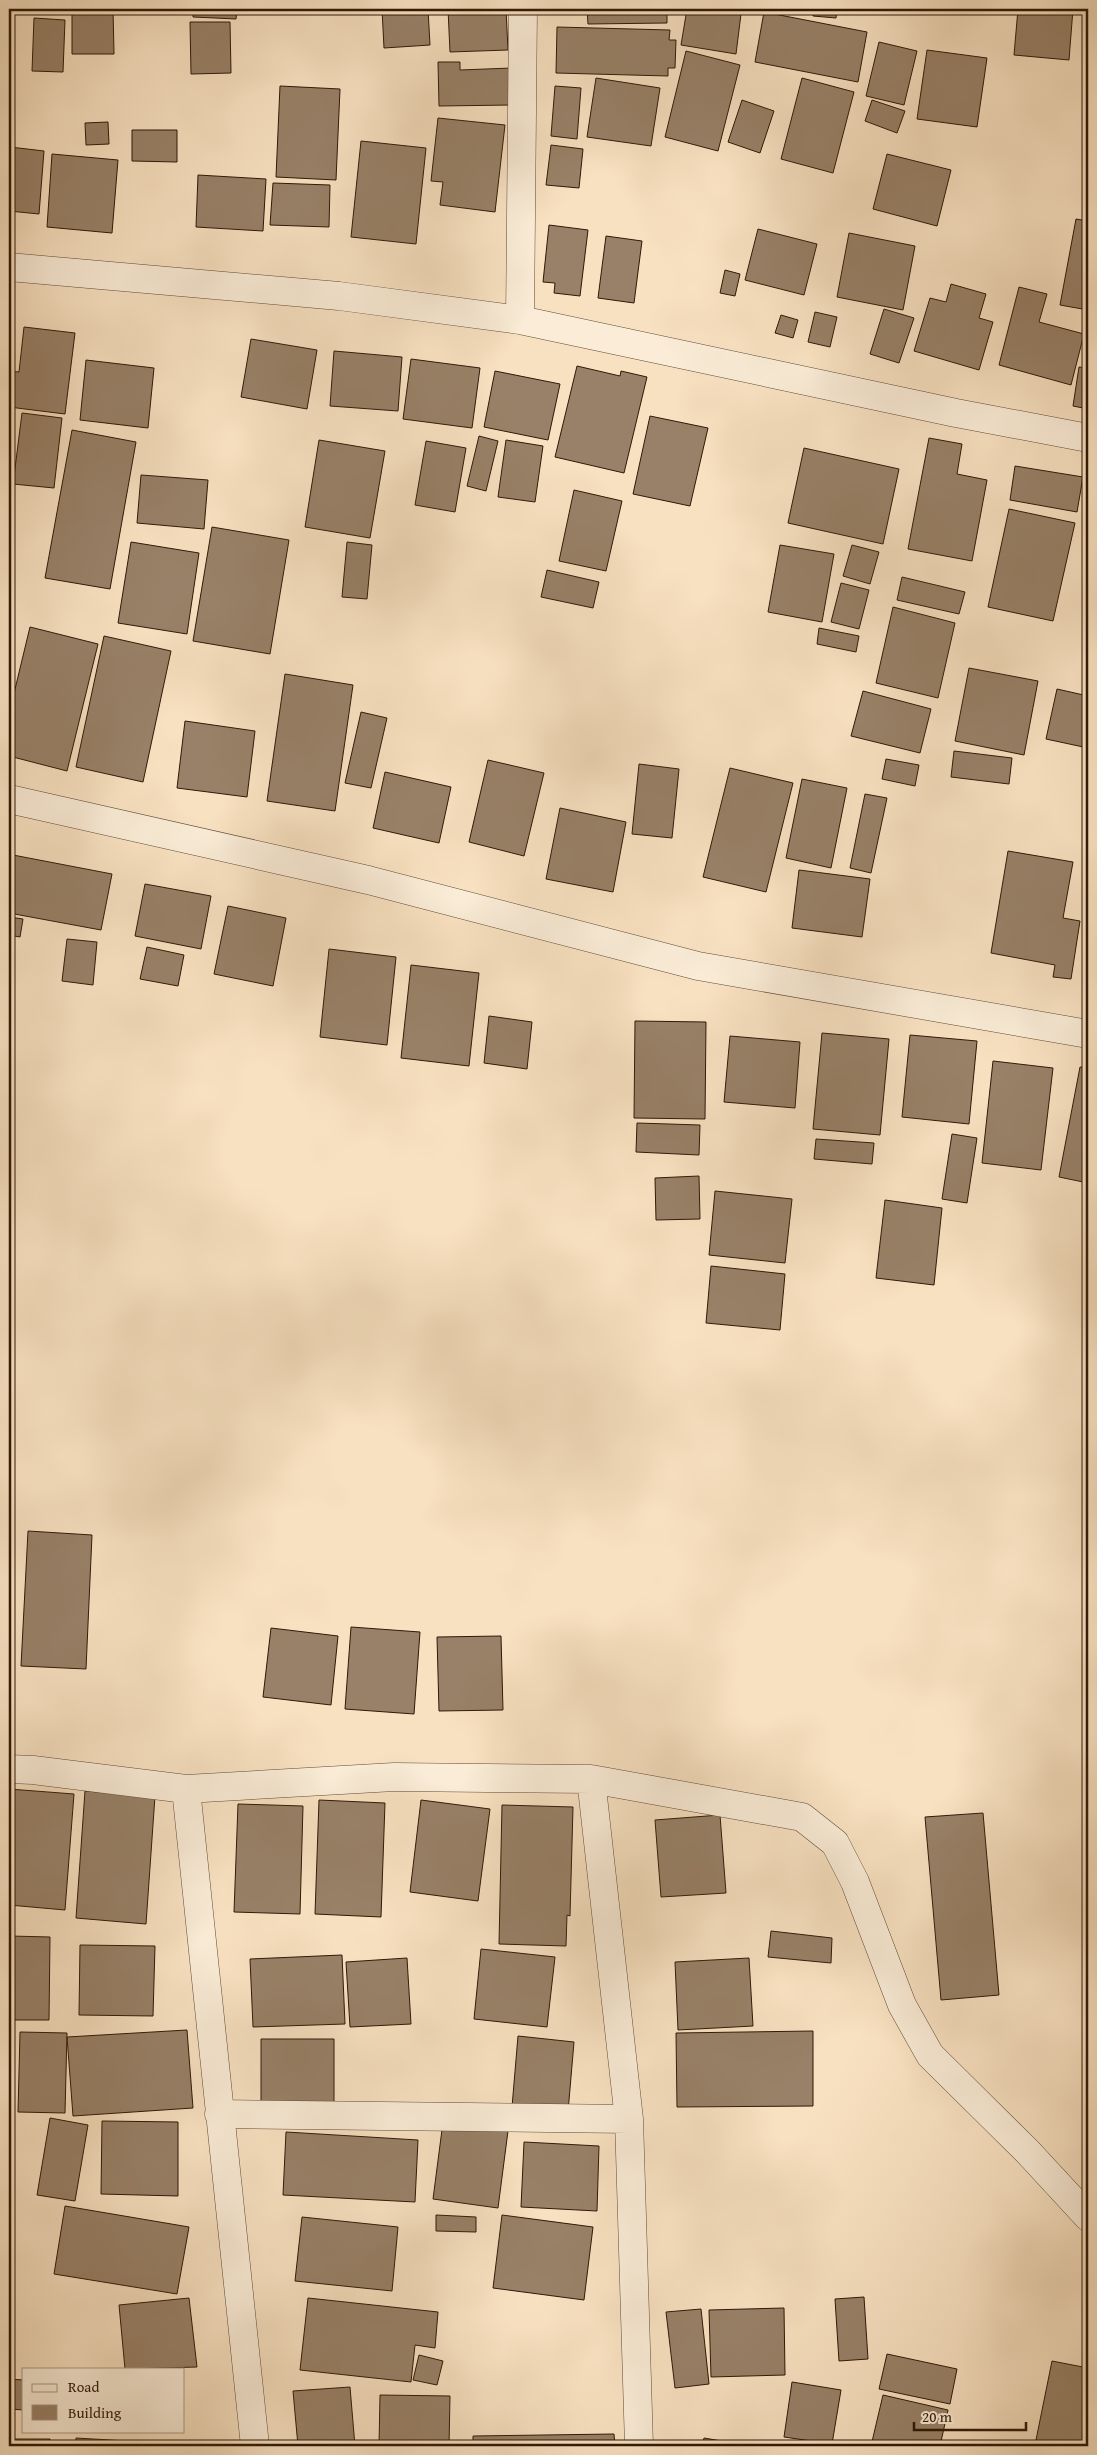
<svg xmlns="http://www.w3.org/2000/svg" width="1097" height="2455" font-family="'Gentium Book Plus',serif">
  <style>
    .building { fill: #988168; stroke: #2f1907 }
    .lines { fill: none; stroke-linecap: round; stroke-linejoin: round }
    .street-casing { stroke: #614b36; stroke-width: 29 }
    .street { stroke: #faecd7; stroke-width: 28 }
  </style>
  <rect width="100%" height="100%" fill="#f8e1c1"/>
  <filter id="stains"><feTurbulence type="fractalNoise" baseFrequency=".004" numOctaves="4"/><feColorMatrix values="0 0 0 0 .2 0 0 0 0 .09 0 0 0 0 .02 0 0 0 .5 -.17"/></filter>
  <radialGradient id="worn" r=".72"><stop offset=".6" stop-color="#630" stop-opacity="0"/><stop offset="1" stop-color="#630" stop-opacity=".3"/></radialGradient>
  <path class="building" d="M72 9H113L114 54H72Z
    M193 9H237L236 19 193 17Z
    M382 9H428L430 45 384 48Z
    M448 9H506L508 50 450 52Z
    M587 9H667V23L588 24Z
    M687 9H705L741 14 736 54 681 45Z
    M813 9H837L836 18 813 16Z
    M1018 9H1073L1069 60 1014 55Z
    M764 12 867 32 858 82 755 62Z
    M34 18 65 20 63 72 32 71Z
    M190 22H230L231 73 191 74Z
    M557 27 670 30 669 40H676L675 68H668V76L556 73Z
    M879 42 917 51 904 105 866 96Z
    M927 50 987 58 977 127 917 119Z
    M686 51 740 65 718 151 665 137Z
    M438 62H460V70L512 68 513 105 439 106Z
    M596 78 660 88 651 146 587 137Z
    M802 78 854 92 833 173 781 159Z
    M280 86 340 89 336 180 276 177Z
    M555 86 581 88 577 139 551 136Z
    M742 100 774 111 760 153 728 142Z
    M872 100 905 111 897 133 865 121Z
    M438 118 505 125 495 212 440 205 443 182 431 181Z
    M108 122 109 144 86 145 85 123Z
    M132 130H177V162L132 161Z
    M361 141 426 148 416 244 351 237Z
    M551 145 583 149 579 188 546 185Z
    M10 147 44 151 39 214 9 211Z
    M52 154 118 160 112 233 47 227Z
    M887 154 951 170 937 226 873 209Z
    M198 175 266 179 263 231 196 227Z
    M273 183 330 185 329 227 270 225Z
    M1076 219 1088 221V310L1060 305Z
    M549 225 588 230 580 296 554 293 555 283 543 282Z
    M758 229 817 244 804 295 745 280Z
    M849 233 915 246 903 310 837 297Z
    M606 236 642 241 634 303 598 298Z
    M725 270 740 274 735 296 720 293Z
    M951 284 986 294 979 318 993 322 979 370 914 351 930 298 946 302Z
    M1019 287 1047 294 1039 322 1084 334 1071 385 999 365Z
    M884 309 914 318 899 363 870 354Z
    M815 312 837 317 830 347 808 342Z
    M781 315 798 320 793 338 775 333Z
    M24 327 75 333 65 414 9 407V371L19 372Z
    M251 339 317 350 307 409 241 397Z
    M334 351 402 357 398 411 330 406Z
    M411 359 480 368 472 428 403 419Z
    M86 360 154 368 148 428 80 420Z
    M577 366 620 376 621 371 647 377 624 473 555 457Z
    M1079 367 1088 368V409L1073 406Z
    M495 371 560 384 548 440 484 427Z
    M22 413 62 418 54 488 13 484Z
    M650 416 708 428 690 506 633 494Z
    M72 430 136 442 110 589 45 578Z
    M479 436 498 441 486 491 467 486Z
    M929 438 962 444 957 474 987 480 972 561 908 549Z
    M319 440 385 451 370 538 305 527Z
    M506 440 543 446 535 502 498 497Z
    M426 441 466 448 455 512 415 505Z
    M804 448 899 469 883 544 788 523Z
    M1015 466 1083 477 1077 512 1010 500Z
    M141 475 208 480 204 529 137 523Z
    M574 490 622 501 606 571 559 561Z
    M1009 509 1075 523 1053 621 988 607Z
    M212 527 289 540 270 654 193 641Z
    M131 542 199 553 187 634 118 623Z
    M347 542 372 545 367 599 342 597Z
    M780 545 834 554 822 622 768 612Z
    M852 545 879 552 870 584 843 576Z
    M547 570 599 582 593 608 541 597Z
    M902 577 965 592 959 614 897 600Z
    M841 583 869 590 859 629 831 622Z
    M893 607 955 623 938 698 876 683Z
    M30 627 98 644 67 771 9 756V714Z
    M819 628 859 636 856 652 817 644Z
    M104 636 171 651 143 782 76 767Z
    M969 668 1038 681 1024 755 955 741Z
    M285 674 353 685 335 811 267 801Z
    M1057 689 1088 696V748L1046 739Z
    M863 691 931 709 920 753 851 736Z
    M361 712 387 718 371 788 345 783Z
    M185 721 255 731 247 797 177 788Z
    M954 751 1012 758 1009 784 951 777Z
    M886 759 919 765 915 786 882 779Z
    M488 760 544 773 524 856 469 842Z
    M639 764 679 769 672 838 632 834Z
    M730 768 793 783 766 892 703 877Z
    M385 772 451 787 439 843 373 828Z
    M802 779 847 788 831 868 786 858Z
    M865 794 887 798 871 873 850 868Z
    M560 808 626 822 613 892 546 879Z
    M1008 851 1073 862 1063 918 1080 921 1071 979 1053 977 1055 965 991 953Z
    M13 855 112 874 101 930 9 913V876Z
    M799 870 870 879 862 937 792 928Z
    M145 884 211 896 201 949 135 936Z
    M228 906 286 918 273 986 214 974Z
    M9 917 23 919 20 937 9 935Z
    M67 939 97 942 93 985 62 981Z
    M147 947 184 955 178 986 140 979Z
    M329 949 396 957 387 1045 320 1037Z
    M411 965 479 973 469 1066 401 1058Z
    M489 1016 532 1022 527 1069 484 1063Z
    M635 1021 706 1022 705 1119 634 1118Z
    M822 1033 889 1039 880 1135 813 1129Z
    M910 1035 977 1041 969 1124 902 1117Z
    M730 1036 800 1042 795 1108 724 1102Z
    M993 1061 1053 1068 1041 1170 982 1163Z
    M1080 1067 1088 1068V1183L1059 1177Z
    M637 1123 700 1125 699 1155 636 1152Z
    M952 1134 977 1138 967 1203 942 1199Z
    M816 1139 874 1143 872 1164 814 1159Z
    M699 1176 700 1219 656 1220 655 1178Z
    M715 1191 792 1199 785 1263 709 1255Z
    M885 1200 942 1208 934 1285 876 1278Z
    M711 1266 785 1274 780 1330 706 1323Z
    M28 1531 92 1535 86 1669 21 1666Z
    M351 1627 420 1632 414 1714 345 1709Z
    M271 1628 338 1636 331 1705 263 1697Z
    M501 1636 503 1710 439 1711 437 1637Z
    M9 1789 74 1794 65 1910 9 1905Z
    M85 1791 155 1796 146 1924 76 1918Z
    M319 1800 385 1803 381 1917 315 1914Z
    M421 1800 490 1809 478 1901 410 1892Z
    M238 1804 303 1806 300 1914 234 1912Z
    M502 1805 573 1807 570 1916 567 1915 566 1946 499 1944Z
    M983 1813 999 1995 941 2000 925 1817Z
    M720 1815 726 1893 661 1897 655 1820Z
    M771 1931 832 1938 831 1963 768 1957Z
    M10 1936 50 1937 49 2020H9Z
    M80 1945 155 1946 153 2016 79 2015Z
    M481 1949 555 1957 547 2027 474 2019Z
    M342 1955 345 2024 253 2027 250 1959Z
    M407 1958 411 2024 350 2027 346 1962Z
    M749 1958 753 2026 678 2030 675 1962Z
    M187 2030 193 2108 73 2116 67 2037Z
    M813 2031V2106L677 2107 676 2033Z
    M20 2032 67 2033 65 2113 18 2112Z
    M518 2036 574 2042 568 2112 512 2107Z
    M261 2039H334V2106H261Z
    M50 2118 88 2125 75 2201 37 2195Z
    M102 2121 178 2122V2196L101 2194Z
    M443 2122 508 2131 498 2208 433 2199Z
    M286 2132 418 2140 415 2202 283 2195Z
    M524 2142 599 2146 597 2211 521 2207Z
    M65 2206 189 2227 177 2294 54 2274Z
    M436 2215 476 2217V2232L436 2231Z
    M502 2215 593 2227 584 2300 493 2288Z
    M302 2217 398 2227 392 2291 295 2281Z
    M864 2297 868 2359 839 2361 835 2299Z
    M189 2298 197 2367 125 2369 119 2305Z
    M308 2298 438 2312 435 2348 415 2345 411 2382 300 2370Z
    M784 2308 785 2375 711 2377 709 2310Z
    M701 2309 709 2384 675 2388 666 2312Z
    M887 2354 957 2369 950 2404 879 2389Z
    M419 2355 443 2361 437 2385 413 2380Z
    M1052 2361 1088 2368V2446H1065L1036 2440Z
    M9 2379 24 2380V2410L9 2409Z
    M792 2382 841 2390 832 2444 784 2437Z
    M350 2387 355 2446H298L293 2391Z
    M380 2395 450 2396 449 2446H379Z
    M883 2395 948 2410 940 2446H871Z
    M614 2434 615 2446H473V2436Z
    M76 2438 145 2442V2446H76Z
    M704 2438 751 2446H702Z
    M9 2439H50L51 2446H9Z"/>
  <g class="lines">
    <defs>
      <path id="street" d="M9 267 339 296 520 320 956 413 1088 438
        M520 320 523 9
        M9 799 368 880 698 966 1088 1034
        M9 1769 33 1770 186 1789 394 1777 591 1779 802 1817 835 1843 855 1882 902 2005 930 2055 1028 2152 1088 2217
        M591 1779 629 2119 639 2446
        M186 1789 255 2446
        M219 2114 629 2119"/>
    </defs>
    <use href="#street" class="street-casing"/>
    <use href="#street" class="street"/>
  </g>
  <rect width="1097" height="2455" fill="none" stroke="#f8e1c1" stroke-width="30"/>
  <rect x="10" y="10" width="1077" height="2435" fill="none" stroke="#2f1907" stroke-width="2.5"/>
  <rect x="15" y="15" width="1067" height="2425" fill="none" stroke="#2f1907"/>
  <rect x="22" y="2368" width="162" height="65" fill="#faecd7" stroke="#a99884"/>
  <rect x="32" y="2384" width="25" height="8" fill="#faecd7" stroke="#a99884"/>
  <text x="68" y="2392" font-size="15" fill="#2f1907">Road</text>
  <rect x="32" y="2405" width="25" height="15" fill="#988168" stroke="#a99884"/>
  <text x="68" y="2418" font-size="15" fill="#2f1907">Building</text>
  <path d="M914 2422v8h112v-8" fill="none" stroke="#2f1907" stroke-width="2.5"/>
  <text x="922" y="2422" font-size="15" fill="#2f1907" stroke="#faecd7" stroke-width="4" paint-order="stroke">20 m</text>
  <rect width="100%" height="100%" filter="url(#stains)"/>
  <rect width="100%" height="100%" fill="url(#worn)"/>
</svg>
